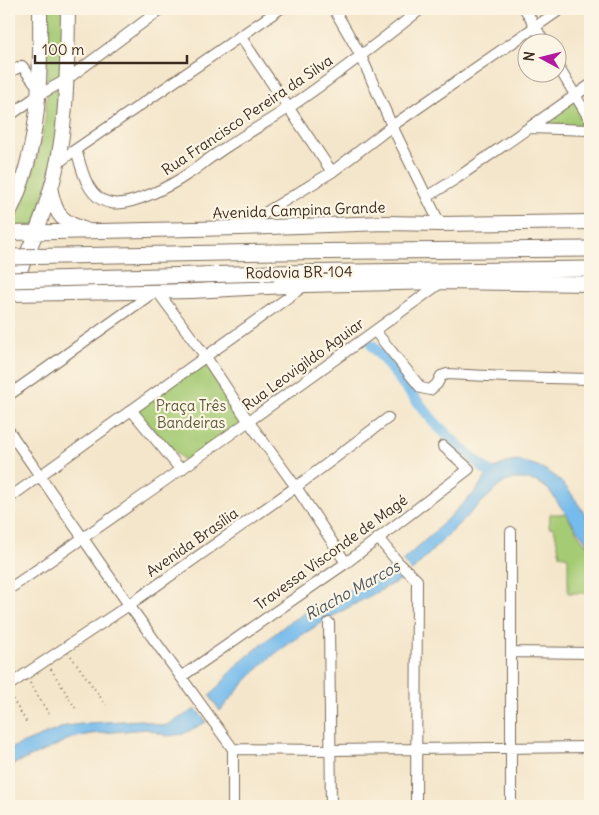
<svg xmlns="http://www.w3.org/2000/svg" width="599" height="815" font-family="Delius,sans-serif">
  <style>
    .green { fill: #a6cb75; stroke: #707a4a }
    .water { fill: #75bbec; stroke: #587285 }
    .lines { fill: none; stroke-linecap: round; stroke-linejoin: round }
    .canal { stroke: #75bbec; stroke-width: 11 }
    .minor-casing { stroke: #7c6c5b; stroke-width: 12 }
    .major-casing { stroke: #7c6c5b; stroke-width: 16 }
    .highway-casing { stroke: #7c6c5b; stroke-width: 17 }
    .path { stroke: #7c6c5b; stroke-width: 2; stroke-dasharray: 1 4; stroke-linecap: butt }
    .minor { stroke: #fff; stroke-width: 10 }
    .major { stroke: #fff; stroke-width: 14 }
    .highway { stroke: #fff; stroke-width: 15 }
    .highway-bridge-casing { stroke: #7c6c5b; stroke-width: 17; stroke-linecap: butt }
    .highway-bridge { stroke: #fff; stroke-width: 15 }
    .labels { text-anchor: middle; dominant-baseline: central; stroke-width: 4.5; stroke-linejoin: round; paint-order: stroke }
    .street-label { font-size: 15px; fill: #3b2a1e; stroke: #fcf5e5 }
    .park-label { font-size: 15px; fill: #5b5a38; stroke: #fcf5e5 }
    .water-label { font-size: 16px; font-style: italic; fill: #4c565c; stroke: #fcf5e5 }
  </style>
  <rect width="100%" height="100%" fill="#fcf5e5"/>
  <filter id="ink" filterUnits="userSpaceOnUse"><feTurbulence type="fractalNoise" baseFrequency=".02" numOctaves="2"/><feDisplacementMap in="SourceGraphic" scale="10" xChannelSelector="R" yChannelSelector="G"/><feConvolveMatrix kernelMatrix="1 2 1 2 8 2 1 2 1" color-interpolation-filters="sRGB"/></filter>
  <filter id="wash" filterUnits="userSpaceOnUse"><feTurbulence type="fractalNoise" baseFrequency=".0096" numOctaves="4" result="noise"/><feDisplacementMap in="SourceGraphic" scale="20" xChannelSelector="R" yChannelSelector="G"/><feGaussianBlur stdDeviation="1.12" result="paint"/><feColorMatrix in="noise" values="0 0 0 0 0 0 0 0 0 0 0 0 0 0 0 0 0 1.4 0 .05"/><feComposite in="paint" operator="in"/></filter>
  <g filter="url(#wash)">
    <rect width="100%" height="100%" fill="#f4e6cb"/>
    <path class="green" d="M47 9H66L64 79 47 87Z
      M63 85 60 138 34 230 9 231 24 201 38 155 45 121 47 93Z
      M574 100 590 126 540 123Z
      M202 359 244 423 185 461 136 413Z
      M550 514H566C573 525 580 540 590 548V593H568V557L560 555 554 528 549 527Z"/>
    <path class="water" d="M516 461C548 464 566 483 582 510 584 514 589 519 590 523 592 528 590 541 590 546L578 531 549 490 538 482 524 479H514L505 482 498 487 464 519 412 571 402 561 430 536 475 492 488 474 494 468 506 463Z
      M397 565 409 575C365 599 317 622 276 653 255 669 237 691 220 711L210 696 238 664 288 623 321 603 370 580Z
      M196 709 206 722 183 734 167 736 147 729 90 734 69 739 49 749 9 766V749L66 726 89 723 142 720 162 726 167 725Z"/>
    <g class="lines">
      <path class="canal" d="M372 345 434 422 456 444 497 479"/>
    </g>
  </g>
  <g filter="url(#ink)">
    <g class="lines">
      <defs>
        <path id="minor" d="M334 9 361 56 392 126 440 224
          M525 9 544 42
          M240 36 332 172
          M556 63 590 120
          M9 72 22 66 38 87
          M9 116 37 96 66 80 161 9
          M529 128 590 130
          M76 149C82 170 87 199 111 203 131 207 172 185 188 174 198 168 206 160 216 154 240 137 266 123 290 107 335 76 378 43 421 9
          M57 164 72 152 280 9
          M427 197 457 178 590 85
          M242 227 332 172 392 126 561 9
          M157 291 206 357 249 422 296 487 346 563
          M375 331 421 388 430 390 437 384 441 376 447 374 507 377 590 379
          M9 395 154 292
          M132 411 181 470
          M9 431 129 605 233 749V806
          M9 498 304 286
          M511 532V806
          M378 538 397 561 417 580 416 806
          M9 589C155 489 299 386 442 282
          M329 623 331 806
          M511 652 590 653
          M181 677 346 563 469 469 443 446
          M9 685 129 605 296 487 388 418
          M233 749 331 750 590 747"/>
        <path id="major" d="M51 192C56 216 62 222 86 230
          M9 213C40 151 41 77 40 9
          M9 233 239 228 385 223 440 224 590 222
          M11 290C24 261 38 232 47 201 68 140 67 73 68 9
          M9 294 192 291 305 285 442 282 590 284"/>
        <path id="highway" d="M273 252 590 249
          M274 273 590 269"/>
      </defs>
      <use href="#minor" class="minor-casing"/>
      <use href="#major" class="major-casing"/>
      <use href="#highway" class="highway-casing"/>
      <path class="path" d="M71 656 106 705
        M51 669 76 709
        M30 683 49 714
        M10 695 27 723"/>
      <use href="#minor" class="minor"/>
      <use href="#major" class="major"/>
      <use href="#highway" class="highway"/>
      <defs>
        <path id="highway-bridge" d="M9 257 273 252
          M9 280 274 273"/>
      </defs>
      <use href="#highway-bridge" class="highway-bridge-casing"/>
      <use href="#highway-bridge" class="highway-bridge"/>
    </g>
  </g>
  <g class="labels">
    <g class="street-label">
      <text transform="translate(247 115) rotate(-34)">Rua Francisco Pereira da Silva</text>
      <text transform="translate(299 210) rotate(-2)">Avenida Campina Grande</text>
      <text transform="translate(299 272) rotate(-1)">Rodovia BR-104</text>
      <text transform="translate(303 364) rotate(-36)">Rua Leovigildo Aguiar</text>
      <text transform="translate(192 542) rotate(-35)">Avenida Brasília</text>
      <text transform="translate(331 552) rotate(-36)">Travessa Visconde de Magé</text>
    </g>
    <g class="park-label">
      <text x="191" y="405">Praça Três<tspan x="191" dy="17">Bandeiras</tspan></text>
    </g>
    <g class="water-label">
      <text transform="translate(352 590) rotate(-29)">Riacho Marcos</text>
    </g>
  </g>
  <rect width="599" height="815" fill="none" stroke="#fcf5e5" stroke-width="30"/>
  <g transform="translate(542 58) rotate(277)"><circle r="24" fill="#fcf5e5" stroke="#afa495"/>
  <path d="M0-4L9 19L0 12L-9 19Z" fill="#b5179e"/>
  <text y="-8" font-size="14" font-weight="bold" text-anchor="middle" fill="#3b2a1e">N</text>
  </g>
  <path d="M35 55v8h152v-8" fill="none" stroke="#3b2a1e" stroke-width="2.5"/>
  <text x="42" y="55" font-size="15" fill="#3b2a1e" stroke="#fcf5e5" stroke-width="4" paint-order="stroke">100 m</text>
</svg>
